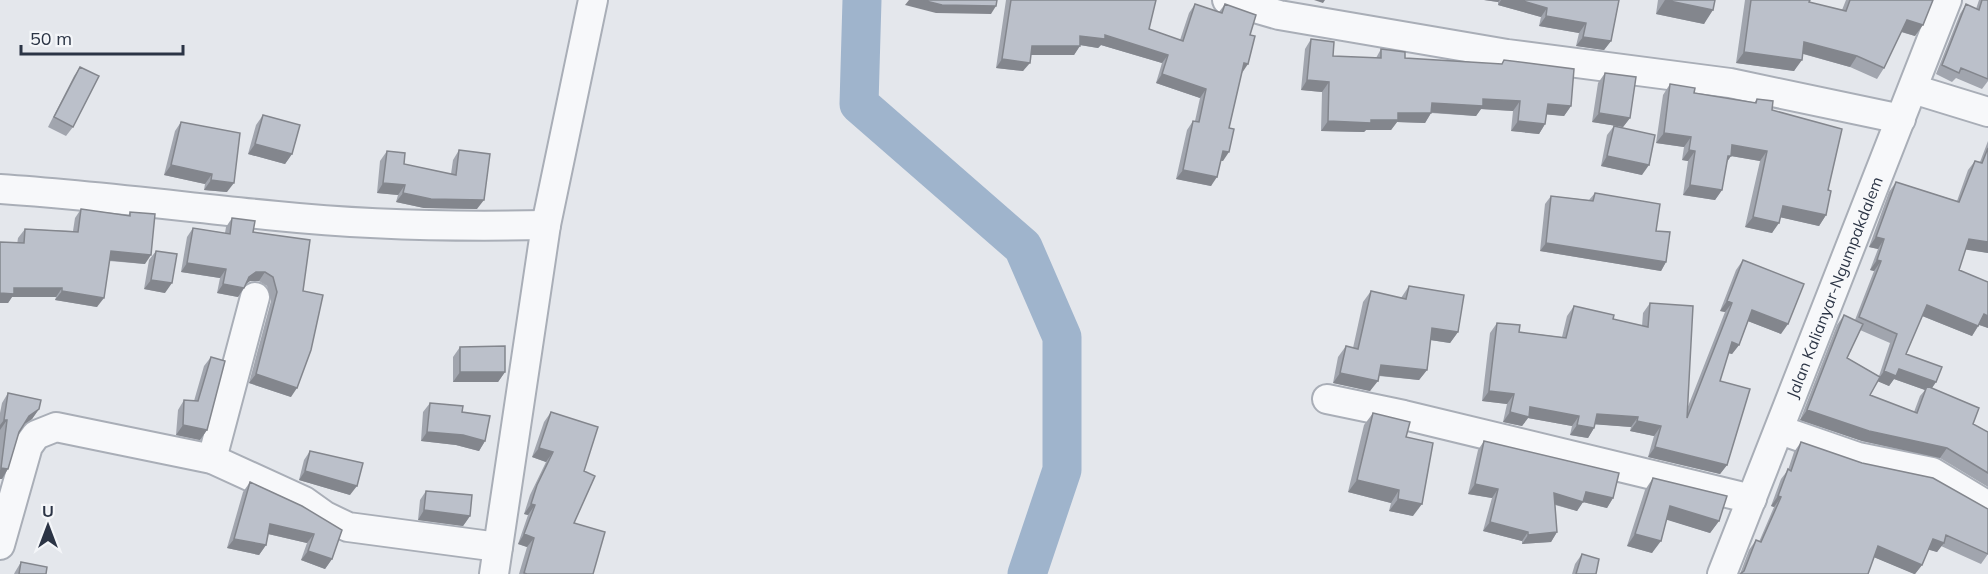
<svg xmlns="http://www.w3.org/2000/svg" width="1988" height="574" font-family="Mulish,sans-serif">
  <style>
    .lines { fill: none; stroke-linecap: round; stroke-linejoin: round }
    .river { stroke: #9fb4cc; stroke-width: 39 }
    .minor-casing { stroke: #a9aeb7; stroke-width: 32 }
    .minor { stroke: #f7f8fa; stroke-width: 28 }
    .wall { fill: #a1a5ae; fill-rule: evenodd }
    .shaded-wall { fill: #83868d }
    .building { fill: #bbc0ca; stroke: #83868d; stroke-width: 1.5 }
    .labels { text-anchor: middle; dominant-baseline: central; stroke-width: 4.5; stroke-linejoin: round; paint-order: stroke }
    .street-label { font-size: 16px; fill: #2b3445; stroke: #f4f6f9 }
  </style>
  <rect width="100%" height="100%" fill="#e4e7ec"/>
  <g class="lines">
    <path class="river" d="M862 0 859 104 1023 247 1062 337V470L1027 574"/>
    <defs>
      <g id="minor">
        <path d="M1227 0 1279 15 1507 54 1730 83 1901 119"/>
        <path d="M1913 89 1988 112"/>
        <path d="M0 189C93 195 184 207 277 216 365 225 457 227 546 225"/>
        <path d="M1327 399 1404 415 1752 499"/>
        <path d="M1780 430 1858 457 1932 472 1988 506"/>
        <path d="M212 459 255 297"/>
        <path d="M0 545 28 446 36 435 56 427 212 459 304 501 325 516 348 527 498 547"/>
        <path d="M494 574 546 225 593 0"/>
        <path id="s1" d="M1722 574 1947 0"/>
      </g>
    </defs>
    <use href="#minor" class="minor-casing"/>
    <use href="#minor" class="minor"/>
  </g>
  <path class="wall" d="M1006 0H1156L1149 29 1180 40 1189 13 1195 4 1219 12 1225 4 1250 35 1229 128 1223 161H1221L1211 186 1176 179 1187 130 1193 121H1195L1200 98 1156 83 1162 63 1101 45 1098 48 1080 45 1074 55H1031L1023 71 996 68Z
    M1484 0H1619L1611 41 1604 50 1576 46 1579 33 1539 26 1541 17 1498 5V2Z
    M1658 0H1715L1704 24 1656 14Z
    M1745 0H1810L1809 2 1842 10 1846 0H1933L1915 36 1901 32 1884 68 1877 79 1850 67 1803 54 1794 71 1736 63Z
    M1979 0H1988V81L1982 89 1956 78 1952 82 1936 74 1960 14 1966 4 1976 9Z
    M1311 39 1333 56 1376 58 1381 49 1405 58 1571 106 1564 116 1546 114 1545 124 1539 134 1511 131 1513 111 1481 109 1476 116 1431 113 1425 123 1397 122 1391 130H1366L1364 132 1321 131 1322 92 1301 90 1305 49Z
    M80 67 73 127 66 136 48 127 74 76Z
    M1605 73 1630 118 1623 127 1592 122 1598 83Z
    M1670 84 1694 93 1754 103 1757 99 1772 110 1828 190 1826 215 1819 226 1780 217 1772 233 1745 227 1760 161 1731 156 1727 162 1722 190 1715 200 1683 195 1688 161 1682 160 1684 147 1656 143 1663 95Z
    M263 115 292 154 285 164 248 154 256 125Z
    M181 122 227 192 204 190 205 184 164 175 175 131Z
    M1614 126 1642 175 1601 166 1607 135Z
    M1988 141V253L1965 249 1959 270 1988 282V328L1979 325 1972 336 1922 316 1906 354 1936 382 1932 388 1973 424 1988 432V487L1940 458 1862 441 1800 420 1837 325 1844 315 1855 320 1874 271 1870 270 1878 249 1869 247 1889 192 1896 182 1957 201 1968 170 1975 161 1980 162ZM1860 330 1890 343 1879 376 1847 358ZM1894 379 1925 390 1920 396 1914 412 1870 395 1878 381 1889 386Z
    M459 150 477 209 424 208 396 202 398 195 377 193 380 161 387 151 404 164 451 174 453 160Z
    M1595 193 1656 231 1666 262 1661 271 1540 251 1545 204 1551 196 1589 200Z
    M81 209 128 216 130 212 145 264 109 261 97 307 55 300 56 297H12L8 303 18 238 25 229 73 231 75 218Z
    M232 218 253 232 303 291 291 397 249 383 271 301 267 286 259 281H250L246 284 238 297 217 293 220 278 181 272 187 237 193 228 225 233 226 227Z
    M156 251 165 293 144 289 149 260Z
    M1743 260 1781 334 1748 321 1739 345 1732 354 1728 353 1720 381 1727 465 1720 474 1648 457 1654 436 1630 431 1631 427 1595 424 1594 428 1588 438 1570 435 1572 426 1528 418 1522 426 1503 422 1507 404 1482 401 1490 333 1497 323 1519 332 1562 337 1567 316 1574 306 1613 319 1642 326 1643 313 1650 303 1687 409 1725 312 1720 311 1736 270Z
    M1409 286 1458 332 1450 343 1430 340 1427 370 1419 380 1379 376 1370 391 1333 383 1338 357 1346 346 1353 348 1363 302 1371 291 1401 298Z
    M460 347 505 372 498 382H453V357Z
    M211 357 207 430 200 440 176 435 178 410 184 400 194 401 204 366Z
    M8 393 39 409 32 419 23 425 19 432 2 479H0V413L2 403Z
    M430 403 462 412 485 441 479 451 456 445 421 441 423 412Z
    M551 412 584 471 574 523 593 574H519L527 547 518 544 528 515 524 514 530 495 546 462 532 457 544 422Z
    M1373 413 1406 437 1413 516 1389 511 1391 503 1348 492 1364 425Z
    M1484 441 1613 498 1607 508 1583 502 1577 511 1555 505 1557 532 1551 542 1522 544V541L1483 531 1492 498 1468 494 1478 450Z
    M1801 442 1988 554 1981 564 1941 546 1937 552 1928 549 1922 565 1915 574 1874 557 1740 574 1749 550 1756 540 1759 542 1774 507 1771 506 1781 479 1788 470 1794 452Z
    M310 451 350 495 299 480 304 460Z
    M1653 478 1719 521 1710 533 1666 519 1652 553 1627 546 1645 490Z
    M250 482 302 506 332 559 325 569 301 560 307 543 268 534 266 545 259 555 227 548 243 492Z
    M426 491 470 516 463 526 418 520 420 500Z
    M1582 554 1596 574H1572L1575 564Z
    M21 562 46 574H14L15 572Z"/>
  <path class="shaded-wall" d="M909 0H922L996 6 991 14 936 13 905 5Z
    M1314 0H1325L1323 3Z
    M1484 0H1500L1498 2Z
    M1501 0H1520L1547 8 1541 17 1498 5Z
    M1665 0 1713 10 1704 24 1656 14Z
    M1546 16 1586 23 1579 33 1539 26Z
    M1907 20 1923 25 1915 36 1899 31Z
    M1105 35 1168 55 1162 63 1101 45 1098 48 1074 44 1080 36Z
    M1583 37 1611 41 1604 50 1576 46Z
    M1804 42 1857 56 1850 67 1797 52Z
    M1032 46H1080L1074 55H1026Z
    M1744 52 1802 60 1794 71 1736 63Z
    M1002 59 1030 63 1023 71 996 68Z
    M1244 63 1248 64 1242 73Z
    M1162 74 1206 89 1200 98 1156 83Z
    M1307 80 1329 82 1322 92 1301 90Z
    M1483 99 1520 101 1513 111 1481 109 1476 116 1425 112 1432 103Z
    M1548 104 1571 106 1564 116 1541 114Z
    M1398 113H1431L1425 123 1397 122 1391 130H1366L1364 132 1321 131 1328 121 1371 120Z
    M1599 113 1630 118 1623 127 1592 122Z
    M1518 121 1545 124 1539 134 1511 131Z
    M1664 133 1691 137 1684 147 1656 143Z
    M255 144 292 154 285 164 248 154Z
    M1732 145 1767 151 1760 161 1731 156 1723 167Z
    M1689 150 1695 151 1688 161 1682 160Z
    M1223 151 1229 152 1223 161 1217 160Z
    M1607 156 1649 165 1642 175 1601 166Z
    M171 165 212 174 205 184 164 175Z
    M1183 170 1217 177 1211 186 1176 179Z
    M211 180 234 183 227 192 204 190Z
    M383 183 405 185 398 195 377 193Z
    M1690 185 1722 190 1715 200 1683 195Z
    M403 193 484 200 477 209 424 208 396 202Z
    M1783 206 1826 215 1819 226 1775 216Z
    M1753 217 1779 223 1772 233 1745 227Z
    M1876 237 1884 239 1878 249 1869 247Z
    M1969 239 1988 242V253L1962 249Z
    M1546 243 1666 262 1661 271 1540 251Z
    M111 251 151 255 145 264 105 260Z
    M1877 260 1881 261 1874 271 1870 270Z
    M187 263 226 269 220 278 181 272Z
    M256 272H265L259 281H250L243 286 249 277Z
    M151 280 172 283 165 293 144 289Z
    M223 284 244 288 238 297 217 293Z
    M14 288H62L56 297H12L8 303H0V293Z
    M62 291 104 298 97 307 55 300Z
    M1727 301 1732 303 1725 312 1720 311Z
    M1927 305 1978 326 1972 336 1920 315Z
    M1752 310 1788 324 1781 334 1745 320Z
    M1984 314 1988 316V328L1977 324Z
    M1432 328 1458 332 1450 343 1424 339Z
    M1732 342 1739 345 1732 354 1725 352Z
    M1381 365 1427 370 1419 380 1374 375Z
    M1899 369 1936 382 1929 392 1927 386 1925 390 1894 379 1889 386 1877 381 1884 371Z
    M460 372H505L498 382H453Z
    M1340 373 1378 381 1370 391 1333 383Z
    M256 374 297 388 291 397 249 383Z
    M1489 391 1514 394 1507 404 1482 401Z
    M1530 407 1579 416 1572 426 1528 418 1522 426 1503 422 1510 412Z
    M39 409 32 419 23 425 29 416Z
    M1807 410 1947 448 1940 458 1862 441 1800 420Z
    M1597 414 1638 417 1631 427 1590 424Z
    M4 420H7L0 430V425Z
    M1637 421 1661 426 1654 436 1630 431Z
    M183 425 207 430 200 440 176 435Z
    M1577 425 1594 428 1588 438 1570 435Z
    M427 432 463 435 485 441 479 451 456 445 421 441Z
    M1655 447 1727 465 1720 474 1648 457Z
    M539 448 553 452 546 462 532 457Z
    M1 468 8 469 2 479H0V470Z
    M305 471 357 486 350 495 299 480Z
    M1357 480 1399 490 1391 503 1348 492Z
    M1475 484 1498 489 1492 498 1468 494Z
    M1586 492 1613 498 1607 508 1583 502 1577 511 1547 502 1554 493Z
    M1778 496 1781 497 1774 507 1771 506Z
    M1398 499 1422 504 1413 516 1389 511Z
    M531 504 535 505 528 515 524 514Z
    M1670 506 1719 521 1710 533 1661 518Z
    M424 510 470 516 463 526 418 520Z
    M1490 522 1528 532 1522 541 1483 531Z
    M270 524 314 534 307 543 264 533Z
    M1557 532 1551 542 1522 544 1528 535Z
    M524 534 534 538 527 547 518 544Z
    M1635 534 1661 541 1652 553 1627 546Z
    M234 539 266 545 259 555 227 548Z
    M1933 539 1944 543 1937 552 1926 549Z
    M1878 546 1922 565 1915 574H1914L1871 556Z
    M308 551 332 559 325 569 301 560Z"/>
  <path class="building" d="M922 0H997L996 6 942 5Z
    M1011 0H1156L1149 29 1183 41 1195 4 1222 13 1225 4 1256 15 1250 35 1255 36 1248 64 1244 63 1229 128 1234 129 1229 152 1223 151 1217 177 1183 170 1193 121 1199 122 1206 89 1162 74 1168 55 1105 35V39L1080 36V46H1032L1030 63 1002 59Z
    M1520 0H1619L1611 41 1583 37 1586 23 1546 16 1547 8Z
    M1665 0H1715L1713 10Z
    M1751 0H1810L1809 2 1846 11 1850 0H1933L1923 25 1907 20 1884 68 1857 56 1804 42 1802 60 1744 52Z
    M1982 0H1988V79L1961 68 1959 73 1942 65 1966 4 1979 10Z
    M1311 39 1334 42 1333 56 1381 58V49L1405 52V58L1502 64 1504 60 1574 69 1571 106 1548 104 1545 124 1518 121 1520 101 1483 99V106L1432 103 1431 113H1398V120H1371V123L1328 121 1329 82 1307 80Z
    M80 67 99 76 73 127 54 117Z
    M1605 73 1636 77 1630 118 1599 113Z
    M1670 84 1695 88 1694 93 1756 103 1757 99 1773 101 1772 110 1842 129 1828 190 1831 191 1826 215 1783 206 1779 223 1753 217 1767 151 1732 145 1731 156H1728L1722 190 1690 185 1695 151 1689 150 1691 137 1664 133Z
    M263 115 300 125 292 154 255 144Z
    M181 122 240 133 234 183 211 180 212 174 171 165Z
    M1614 126 1655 135 1649 165 1607 156Z
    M1988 148V242L1969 239 1959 270 1988 282V316L1984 314 1978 326 1927 305 1906 354 1942 367 1936 382 1899 369 1896 376 1884 371 1897 334 1859 317 1881 261 1877 260 1884 239 1876 237 1896 182 1959 202 1975 161 1982 163Z
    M459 150 490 154 484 200 431 199 403 193 405 185 383 183 387 151 405 153 404 164 456 175Z
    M1595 193 1660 204 1656 231 1670 232 1666 262 1546 243 1551 196 1593 201Z
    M81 209 130 216V212L155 214 151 255 111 251 104 298 62 291V288H14V294L0 293V242L24 243 25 229 78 232Z
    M232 218 255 221 253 232 310 240 303 291 323 295 311 350 297 388 256 374 277 292 273 277 265 272H256L249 277 244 288 223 284 226 269 187 263 193 228 230 234Z
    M156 251 177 254 172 283 151 280Z
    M1743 260 1804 284 1788 324 1752 310 1739 345 1732 342 1720 381 1750 389 1727 465 1655 447 1661 426 1637 421 1638 417 1597 414 1594 428 1577 425 1579 416 1530 407 1529 417 1510 412 1514 394 1489 391 1497 323 1520 325 1519 332 1566 338 1574 306 1614 315 1613 319 1648 327 1650 303 1693 306 1687 418 1732 303 1727 301Z
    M1409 286 1464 295 1458 332 1432 328 1427 370 1381 365 1378 381 1340 373 1346 346 1358 349 1371 291 1406 299Z
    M1844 315 1863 324 1847 358 1880 377 1870 395 1917 413 1927 386 1979 408 1973 424 1988 432V473L1947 448 1869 431 1807 410Z
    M505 346V372H460V347Z
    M211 357 225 361 207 430 183 425 184 400 198 401Z
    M8 393 41 400 39 409 29 416 19 432 8 469 1 468 7 420H4Z
    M430 403 463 406 462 412 490 416 485 441 463 435 427 432Z
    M551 412 598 427 584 471 595 476 574 523 605 532 593 574H527L524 573 534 538 524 534 535 505 531 504 537 485 553 452 539 448Z
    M1373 413 1410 422 1406 437 1433 443 1422 504 1398 499 1399 490 1357 480Z
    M1484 441 1619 473 1613 498 1586 492 1583 502 1554 493 1557 532 1528 535V532L1490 522 1498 489 1475 484Z
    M1801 442 1862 463 1933 478 1988 509V554L1946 535 1944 543 1933 539 1922 565 1878 546 1868 574H1740L1744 571 1756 540 1761 542 1781 497 1778 496 1788 469 1791 471Z
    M310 451 363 463 357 486 305 471Z
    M1653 478 1727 496 1719 521 1670 506 1661 541 1635 534Z
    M250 482 302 506 342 530 332 559 308 551 314 534 270 524 266 545 234 539Z
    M426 491 472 495 470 516 424 510Z
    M1582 554 1599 559 1596 574H1576Z
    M21 562 47 567 46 574H19Z"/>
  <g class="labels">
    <g class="street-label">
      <text stroke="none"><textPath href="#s1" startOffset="308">Jalan Kalianyar-Ngumpakdalem</textPath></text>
    </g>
  </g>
  <g transform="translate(48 526)" stroke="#f4f6f9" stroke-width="4.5" paint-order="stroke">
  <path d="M0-4.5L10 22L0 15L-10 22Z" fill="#2b3445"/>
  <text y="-9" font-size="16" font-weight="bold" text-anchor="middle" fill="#2b3445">U</text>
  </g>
  <path d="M21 45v9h162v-9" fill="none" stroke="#2b3445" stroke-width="3"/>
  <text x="30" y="45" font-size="18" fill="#2b3445" stroke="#f4f6f9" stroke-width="4.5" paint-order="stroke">50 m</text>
</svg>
